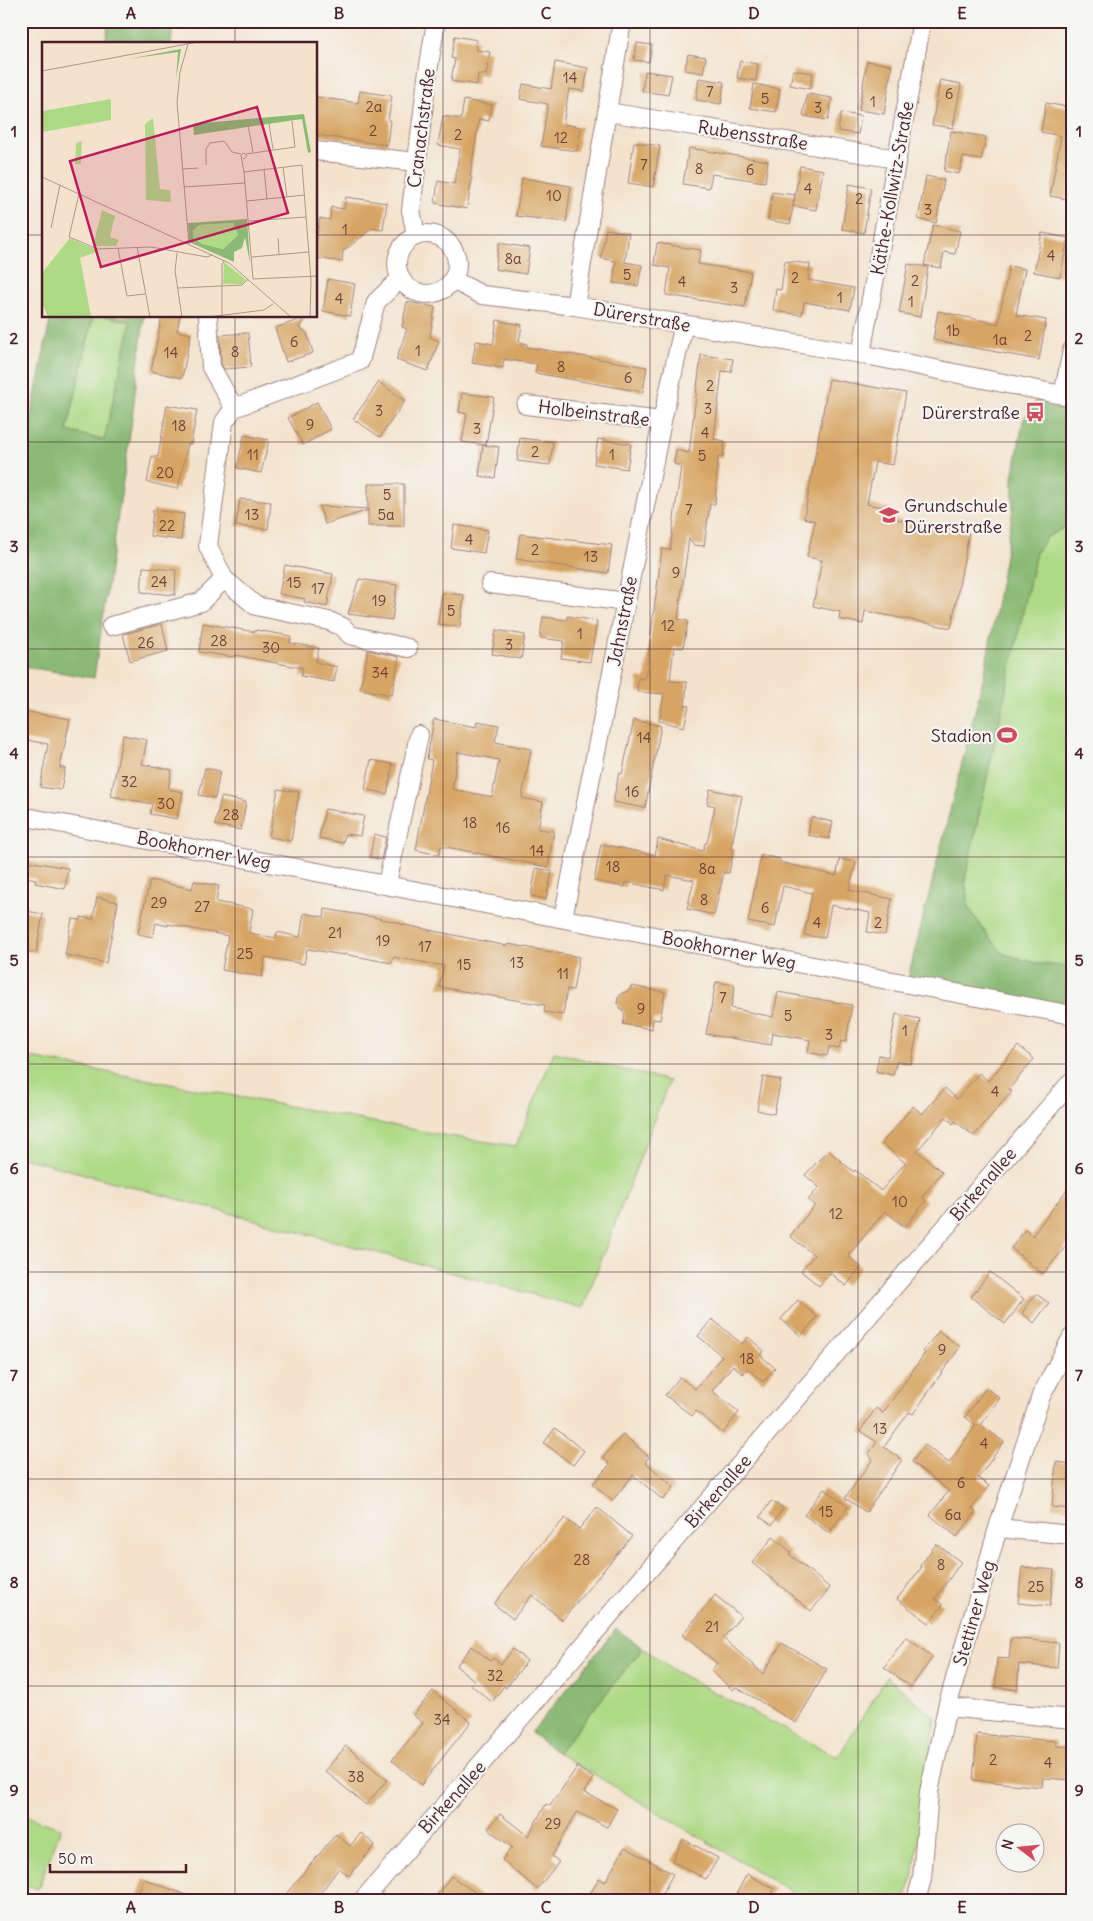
<svg xmlns="http://www.w3.org/2000/svg" width="1093" height="1921" font-family="Delius,sans-serif">
  <style>
    .green { fill: #aeda86; stroke: #7c7c58 }
    .forest { fill: #8aba73; stroke: #6a6c4f }
    .building { fill: #d7a563; fill-rule: evenodd }
    .lines { fill: none; stroke-linecap: round; stroke-linejoin: round }
    .minor-casing { stroke: #9e817c; stroke-width: 20 }
    .minor { stroke: #fff; stroke-width: 18 }
    .grid { fill: none; stroke: #4a1f2b; stroke-width: 1; stroke-opacity: 0.55 }
    .labels { text-anchor: middle; dominant-baseline: central; stroke-width: 4.5; stroke-linejoin: round; paint-order: stroke }
    .number-label { font-size: 15px; fill: #6d4039 }
    .street-label { font-size: 18px; fill: #4a1f2b; stroke: #f6f6f2 }
    .poi-label { font-size: 18px; fill: #4a1f2b; stroke: #f6f6f2; text-anchor: end }
    .inset-road { fill: none; stroke: #af958c; stroke-width: 1 }
    .view { fill: #c2185b; fill-opacity: 0.15; stroke: #c2185b; stroke-width: 2.5 }
    .inset-edge { fill: none; stroke: #4a1f2b; stroke-width: 2.5 }
    .neatline { fill: none; stroke: #4a1f2b; stroke-width: 2 }
    .grid-label { font-size: 16px; text-anchor: middle; font-weight: bold; fill: #4a1f2b }
  </style>
  <rect width="100%" height="100%" fill="#f6f6f2"/>
  <filter id="ink" filterUnits="userSpaceOnUse"><feTurbulence type="fractalNoise" baseFrequency=".02" numOctaves="2"/><feDisplacementMap in="SourceGraphic" scale="10" xChannelSelector="R" yChannelSelector="G"/><feConvolveMatrix kernelMatrix="1 2 1 2 8 2 1 2 1" color-interpolation-filters="sRGB"/></filter>
  <filter id="wash" filterUnits="userSpaceOnUse"><feTurbulence type="fractalNoise" baseFrequency=".0096" numOctaves="4" result="noise"/><feDisplacementMap in="SourceGraphic" scale="20" xChannelSelector="R" yChannelSelector="G"/><feGaussianBlur stdDeviation="1.12" result="paint"/><feColorMatrix in="noise" values="0 0 0 0 0 0 0 0 0 0 0 0 0 0 0 0 0 1.4 0 .05"/><feComposite in="paint" operator="in"/></filter>
  <g filter="url(#wash)">
    <rect width="100%" height="100%" fill="#f3e3cd"/>
    <path class="green" d="M93 316H105L131 322 105 440 67 432Z
      M1072 523V967L1069 968 1036 963 1004 954 988 936 968 907 965 879 1036 552 1047 537Z
      M554 1052 669 1081 583 1308 21 1157V1056L448 1136 516 1146Z
      M643 1648 674 1671 838 1757 887 1677 936 1718 913 1878 904 1900H805L558 1753Z
      M21 1815 61 1828 38 1889 21 1883Z"/>
    <path class="forest" d="M109 21H174L171 44H105Z
      M51 316H93L67 431 104 440 131 322 105 316H144L131 427 94 678 21 666V466Z
      M1037 400 1072 407V523L1047 537 1036 552 965 879 968 907 988 936 1004 954 1036 963 1072 967V1008L908 978 985 671 1013 509V478L1023 421Z
      M616 1629 643 1648 558 1753 531 1733Z"/>
    <g id="blocks">
      <path class="building" d="M455 36 477 40 476 50 490 52 486 75 478 74 477 85 451 81 455 59 451 58Z
        M637 43 652 45 649 62 634 60Z
        M688 54 706 57 703 73 685 70Z
        M740 61 758 64 756 81 737 78Z
        M867 61 892 65 884 114 859 110Z
        M555 62 588 68 584 91 569 89 563 124 581 127 577 151 541 146 548 104 520 99 523 84 551 89Z
        M793 70 813 73 810 89 790 85Z
        M645 71 672 75 668 95 642 91Z
        M699 78 724 82 721 104 696 100Z
        M940 80 961 84 953 128 932 125Z
        M754 84 780 89 776 112 750 108Z
        M360 91 392 96 388 120 390 121 387 145 316 135V97L358 103Z
        M807 94 832 98 828 120 803 116Z
        M464 100 492 105 489 121 479 119 470 177H472L467 209 435 203 438 181 454 184 460 149 438 145 443 116 461 119Z
        M1046 103 1072 108V200L1050 196 1061 136 1041 132Z
        M841 113 861 116 858 134 838 131Z
        M951 131 986 137 981 160 963 157 959 174 944 171Z
        M634 142 660 146 653 187 628 183Z
        M689 148 768 161 765 182 712 174 709 188 683 184Z
        M800 166 823 170 816 210 793 206Z
        M926 176 944 180 936 223 918 219Z
        M522 178 571 186 566 222 516 216Z
        M849 184 871 188 864 233 842 229Z
        M772 192 795 195 790 224 768 220Z
        M346 197 387 203 383 230 373 228 343 251 342 262 316 258V240L320 218 330 220 331 207 344 209Z
        M933 225 960 231 955 254 944 252 941 268 924 265Z
        M606 229 629 233 625 262 642 265 638 286 613 283 616 261 601 258Z
        M1042 233 1068 238 1060 277 1034 272Z
        M499 243 530 248 526 274 495 269Z
        M657 243 701 250 698 264 751 272 745 307 666 295 670 268 654 265Z
        M785 261 810 264 808 280 854 288 850 310 804 302 802 315 773 311 776 289 781 290Z
        M908 264 928 267 920 317 899 313Z
        M1009 266 1025 269 1016 315 1046 320 1039 360 933 340 938 311 998 324Z
        M328 279 355 284 350 316 323 311Z
        M407 302 435 307 430 337 439 341 428 371 396 360 407 329 402 327Z
        M162 316H180L177 331 191 334 182 378 151 371Z
        M304 318 299 328 307 333 313 353 286 362 275 328Z
        M497 320 522 325 519 342 527 344V347L647 367 643 392 535 373 537 364 504 359 503 368 472 363 476 341 493 344Z
        M248 333 251 367 224 369 221 364 220 335Z
        M701 355 733 359 731 372 722 371 714 439 725 441 723 457H718L715 504H710L704 546 694 545 689 538 678 619 688 621 683 648 674 647 670 681 687 682 685 705 689 706 684 727 659 721 664 694 637 692 638 678 645 679 662 549 670 550 681 466 674 464 676 450 689 453Z
        M829 379 906 393 893 465 875 462 867 504 892 509 890 518 969 533 951 628 865 611 863 624 839 619 840 612 813 606 822 560 807 557 815 521 804 518Z
        M379 382 405 401 380 437 353 419Z
        M462 393 494 397 486 445 462 442 467 414 459 412Z
        M317 402 331 429 303 445 288 418Z
        M167 405 197 410 191 444H188L178 489 147 482 152 456 158 457Z
        M244 435 269 440 261 473 237 468Z
        M520 438 553 442 550 465 517 461Z
        M598 439 631 444 627 469 594 464Z
        M483 445 499 447 495 478 479 476Z
        M368 484H404V526H368Z
        M240 499 271 502 268 529 236 526Z
        M319 506 368 509V510L325 524Z
        M153 510 184 514 181 540 150 536Z
        M454 525 488 530 484 553 451 548Z
        M520 534 612 545 608 573 516 559Z
        M285 565 333 574 327 607 304 602 305 599 279 594Z
        M143 567 176 570 175 595 141 592Z
        M359 579 397 585 392 620 348 614Z
        M442 593 464 595 460 627 438 624Z
        M567 616 597 621 590 662 561 658 564 641 540 638 543 617 567 620Z
        M203 623 255 632 256 630 291 636 290 643 319 648 316 662 337 667 334 682 301 676 303 668 235 655 234 657 199 652Z
        M162 624 168 651 130 661 123 634Z
        M496 630 525 635 521 659 492 654Z
        M368 650 399 657 392 695 360 689Z
        M21 711 70 719 60 768H65L61 790 40 787 48 744 21 739Z
        M434 719 476 727 477 721 499 725 495 742 531 749 522 798 543 802 538 829 554 831 548 867 441 846 439 855 416 850 432 760 427 759ZM458 752 499 760 492 797 452 789Z
        M634 720 661 726 645 808 613 802 619 773 622 774Z
        M123 735 147 740 142 764 172 770 168 789 183 792 177 819 150 814 152 804 111 796Z
        M371 760 393 764 387 794 365 789Z
        M205 768 220 771 215 798 199 795Z
        M278 789 299 792 291 841 269 837Z
        M710 789 742 796 731 848 734 849 729 873 724 872 714 915 687 909 694 880 667 875 664 890 626 882 625 887 594 881 601 844 655 855 658 839 703 851 705 843H707L715 806 707 804Z
        M221 797 246 802 241 830 215 825Z
        M325 809 364 816 360 836 345 834 343 843 319 838Z
        M811 817 833 822 829 839 808 835Z
        M374 834 386 837 381 860 370 857Z
        M761 855 780 859V862L836 876 840 859 856 862 849 890 892 899 885 935 867 932 870 913 831 905 825 938 804 935 812 893 783 886 775 927 748 922Z
        M21 860 68 868 65 889 35 883 36 879 21 876Z
        M536 868 552 871 546 899 531 896Z
        M150 880 192 889 194 881 219 886 216 902 253 909 249 933 276 938 277 932 300 937 304 913 324 917 325 909 373 917 400 923V924L507 946 508 944 579 957 573 990 567 989 563 1015 544 1012 545 1005 439 987 444 966 393 957 391 963 344 954V955L307 949 304 964 265 957 262 977 222 970 228 936 168 924V926L156 923 153 937 138 934Z
        M97 897 118 902 106 963 65 955 72 919 81 920V917L93 919Z
        M21 910 43 914 36 953 21 950Z
        M716 982 735 985 731 1008 773 1017 778 992 852 1005 846 1042 841 1041 839 1049 829 1047 827 1056 808 1052 810 1040 773 1033 771 1045 706 1034Z
        M631 986 665 992 660 1020 653 1019 652 1029 623 1024 625 1015 617 1003 618 998 621 994 630 990Z
        M896 1014 920 1019 911 1064 897 1061 893 1075 876 1071 879 1055 888 1057Z
        M1018 1046 1034 1059 1009 1089 1012 1091 974 1136 955 1121 953 1124 946 1117 917 1151 942 1172 922 1197 926 1201 905 1227 885 1211 848 1256 861 1267 846 1286 830 1273 819 1286 801 1271 814 1255 790 1236 815 1205 808 1200 819 1187 805 1175 828 1150 854 1172 855 1170 881 1191 905 1163 882 1143 913 1106 922 1114 945 1088 957 1099 979 1073 988 1081Z
        M763 1077 781 1080 774 1114 757 1110Z
        M1072 1183V1239L1043 1274 1011 1248 1025 1230 1032 1236Z
        M990 1272 1024 1299 1005 1324 971 1297Z
        M1036 1294 1049 1303 1034 1323 1022 1313Z
        M798 1300 817 1317 801 1336 781 1319Z
        M712 1319 742 1344 748 1337 764 1351 760 1355 775 1368 763 1382 748 1369 743 1374 733 1365 712 1391 739 1412 723 1433 696 1411 692 1416 665 1395 680 1377 695 1389 722 1356 698 1336Z
        M939 1331 960 1347 913 1414 909 1412 884 1447 902 1460 866 1512 845 1498 873 1459 868 1455 877 1442 860 1431 876 1408 883 1413 925 1353 923 1351Z
        M986 1388 1000 1398 981 1425 1004 1442 978 1478 989 1486 972 1508 976 1512 957 1537 930 1515 949 1491 912 1462 925 1445 949 1463 976 1425 965 1417Z
        M555 1428 584 1451 573 1465 544 1443Z
        M623 1434 649 1457 645 1462 674 1487 663 1500 633 1475 612 1501 593 1484 610 1464 603 1458Z
        M1056 1462 1072 1464V1509L1052 1507Z
        M824 1489 848 1507 829 1533 804 1515Z
        M771 1501 783 1508 772 1525 760 1517Z
        M597 1507 632 1536 562 1620 532 1595 513 1619 494 1604 535 1551 565 1518 579 1529Z
        M773 1537 791 1552 789 1554 830 1588 811 1611 752 1563Z
        M936 1544 961 1562 935 1599 943 1605 929 1623 897 1599 922 1567 920 1566Z
        M1022 1567 1054 1570 1050 1606 1018 1603Z
        M715 1595 741 1616 723 1638 763 1674 782 1643 827 1669 796 1723 736 1687 733 1690 711 1671 717 1663 682 1635Z
        M906 1637 933 1657 911 1687 884 1667Z
        M1011 1638 1059 1643 1057 1668 1019 1664 1017 1690 995 1687 997 1658 1009 1659Z
        M472 1646 490 1661 493 1658 501 1664 513 1649 527 1661 506 1688 504 1686 492 1702 471 1685 474 1680 456 1666Z
        M433 1691 471 1722 421 1785 392 1760 423 1723 413 1715Z
        M977 1734 1056 1741V1746L1072 1747V1780L1043 1778 1042 1787 973 1780Z
        M346 1746 387 1780 366 1805 325 1771Z
        M577 1767 593 1778 584 1792 617 1809 607 1827 577 1812 552 1856 559 1862 537 1889 502 1860 512 1847 488 1829 500 1814 528 1836 546 1804 550 1806Z
        M361 1833 375 1845 349 1876 339 1868 315 1900H281L336 1834 350 1846Z
        M683 1839 718 1858 706 1879 672 1861Z
        M625 1847 673 1874 659 1900H587L599 1878 605 1882Z
        M747 1874 774 1889 768 1900H733Z
        M451 1876 486 1900H434Z
        M144 1879 194 1898V1900H152L138 1894Z"/>
    </g>
  </g>
  <g filter="url(#ink)">
    <use href="#blocks" fill-opacity="0" stroke="#9e817c" stroke-width="1"/>
    <g class="lines">
      <defs>
        <path id="minor" d="M622 21 575 306 861 354 1072 397
          M608 112 897 159
          M316 151 416 162
          M397 264a30 30 0 1 1 60 0a30 30 0 1 1-60 0Z
          M416 235 411 210 427 78 436 21
          M400 279 376 302 360 361 234 408 224 422 208 546 224 579 256 606 329 621 343 627 350 635 408 648
          M453 280 482 295 575 306
          M208 316 211 367 234 408
          M861 354 922 21
          M1063 396 1072 350
          M526 405 662 421
          M490 584 626 602
          M111 626 201 602 224 579
          M21 816 1072 1015
          M387 884 419 735
          M563 918 662 421 684 324
          M998 1528 1072 1535
          M947 1707 1072 1719
          M363 1900 1072 1081
          M916 1900 922 1879 929 1792 947 1707 998 1528 1041 1396 1072 1337"/>
      </defs>
      <use href="#minor" class="minor-casing"/>
      <use href="#minor" class="minor"/>
    </g>
  </g>
  <path class="grid" d="M235 21V44M443 21V1900M650 21V1900M858 21V1900M21 235H44M316 235H1072M235 316V1900M21 442H1072M21 649H1072M21 857H1072M21 1064H1072M21 1272H1072M21 1479H1072M21 1686H1072"/>
  <defs>
    <symbol id="bus-bare" viewBox="-9 -9 18 18"><path d="M-5-6H5V4H4V6H2V4H-2V6H-4V4H-5ZM-3.5-4V0h7V-4ZM-3.5 1.2v1.5H-2V1.2ZM2 1.2v1.5H3.5V1.2Z" fill="#d1495b" stroke="#f6f6f2" stroke-width="2.5" paint-order="stroke"/></symbol>
    <symbol id="school-bare" viewBox="-9 -9 18 18"><path d="M0-5L7-2L0 1L-7-2ZM-4 1L0 2.5L4 1V4Q0 6-4 4Z" fill="#d1495b" stroke="#f6f6f2" stroke-width="2.5" paint-order="stroke"/></symbol>
    <symbol id="stadium-bare" viewBox="-9 -9 18 18"><path d="M0-5a6.5 5 0 1 0 0 10a6.5 5 0 1 0 0-10ZM-3.5-1.8h7v3.6h-7Z" fill="#d1495b" stroke="#f6f6f2" stroke-width="2.5" paint-order="stroke"/></symbol>
  </defs>
  <g fill-rule="evenodd">
    <use href="#bus-bare" x="1021" y="398" width="28" height="28"/>
    <use href="#school-bare" x="875" y="501" width="28" height="28"/>
    <use href="#stadium-bare" x="993" y="721" width="28" height="28"/>
  </g>
  <g class="labels">
    <g class="number-label">
      <text x="570" y="77">14</text>
      <text x="710" y="91">7</text>
      <text x="949" y="93">6</text>
      <text x="765" y="98">5</text>
      <text x="873" y="101">1</text>
      <text x="374" y="106">2a</text>
      <text x="818" y="107">3</text>
      <text x="373" y="130">2</text>
      <text x="458" y="134">2</text>
      <text x="561" y="137">12</text>
      <text x="644" y="164">7</text>
      <text x="699" y="168">8</text>
      <text x="750" y="169">6</text>
      <text x="808" y="188">4</text>
      <text x="554" y="195">10</text>
      <text x="859" y="198">2</text>
      <text x="928" y="209">3</text>
      <text x="345" y="229">1</text>
      <text x="1051" y="255">4</text>
      <text x="513" y="258">8a</text>
      <text x="627" y="274">5</text>
      <text x="795" y="277">2</text>
      <text x="915" y="280">2</text>
      <text x="682" y="281">4</text>
      <text x="734" y="287">3</text>
      <text x="840" y="297">1</text>
      <text x="339" y="298">4</text>
      <text x="911" y="301">1</text>
      <text x="953" y="330">1b</text>
      <text x="1028" y="335">2</text>
      <text x="1000" y="339">1a</text>
      <text x="294" y="341">6</text>
      <text x="418" y="350">1</text>
      <text x="235" y="351">8</text>
      <text x="171" y="352">14</text>
      <text x="561" y="366">8</text>
      <text x="628" y="377">6</text>
      <text x="710" y="385">2</text>
      <text x="708" y="408">3</text>
      <text x="379" y="410">3</text>
      <text x="310" y="424">9</text>
      <text x="179" y="425">18</text>
      <text x="477" y="428">3</text>
      <text x="705" y="432">4</text>
      <text x="535" y="451">2</text>
      <text x="253" y="454">11</text>
      <text x="612" y="454">1</text>
      <text x="702" y="455">5</text>
      <text x="165" y="472">20</text>
      <text x="387" y="494">5</text>
      <text x="689" y="509">7</text>
      <text x="252" y="514">13</text>
      <text x="386" y="514">5a</text>
      <text x="167" y="525">22</text>
      <text x="469" y="539">4</text>
      <text x="535" y="549">2</text>
      <text x="591" y="556">13</text>
      <text x="676" y="572">9</text>
      <text x="159" y="581">24</text>
      <text x="294" y="582">15</text>
      <text x="318" y="588">17</text>
      <text x="379" y="600">19</text>
      <text x="451" y="610">5</text>
      <text x="668" y="625">12</text>
      <text x="580" y="633">1</text>
      <text x="219" y="640">28</text>
      <text x="146" y="642">26</text>
      <text x="509" y="644">3</text>
      <text x="271" y="647">30</text>
      <text x="380" y="672">34</text>
      <text x="644" y="737">14</text>
      <text x="129" y="781">32</text>
      <text x="632" y="791">16</text>
      <text x="166" y="803">30</text>
      <text x="231" y="814">28</text>
      <text x="470" y="822">18</text>
      <text x="503" y="827">16</text>
      <text x="537" y="850">14</text>
      <text x="613" y="866">18</text>
      <text x="707" y="868">8a</text>
      <text x="704" y="899">8</text>
      <text x="159" y="902">29</text>
      <text x="202" y="906">27</text>
      <text x="765" y="907">6</text>
      <text x="817" y="922">4</text>
      <text x="878" y="922">2</text>
      <text x="335" y="932">21</text>
      <text x="383" y="940">19</text>
      <text x="425" y="946">17</text>
      <text x="245" y="953">25</text>
      <text x="517" y="962">13</text>
      <text x="464" y="964">15</text>
      <text x="563" y="973">11</text>
      <text x="723" y="997">7</text>
      <text x="641" y="1008">9</text>
      <text x="788" y="1015">5</text>
      <text x="905" y="1030">1</text>
      <text x="829" y="1034">3</text>
      <text x="995" y="1091">4</text>
      <text x="900" y="1201">10</text>
      <text x="836" y="1213">12</text>
      <text x="942" y="1349">9</text>
      <text x="747" y="1358">18</text>
      <text x="880" y="1428">13</text>
      <text x="984" y="1443">4</text>
      <text x="961" y="1482">6</text>
      <text x="826" y="1511">15</text>
      <text x="953" y="1514">6a</text>
      <text x="582" y="1559">28</text>
      <text x="941" y="1564">8</text>
      <text x="1036" y="1586">25</text>
      <text x="712" y="1626">21</text>
      <text x="495" y="1675">32</text>
      <text x="442" y="1719">34</text>
      <text x="993" y="1759">2</text>
      <text x="1048" y="1762">4</text>
      <text x="356" y="1776">38</text>
      <text x="553" y="1823">29</text>
    </g>
    <g class="street-label">
      <text transform="translate(421 128) rotate(-83)">Cranachstraße</text>
      <text transform="translate(753 135) rotate(9)">Rubensstraße</text>
      <text transform="translate(892 188) rotate(-80)">Käthe-Kollwitz-Straße</text>
      <text transform="translate(642 317) rotate(10)">Dürerstraße</text>
      <text transform="translate(594 413) rotate(7)">Holbeinstraße</text>
      <text transform="translate(622 621) rotate(-79)">Jahnstraße</text>
      <text transform="translate(204 850) rotate(11)">Bookhorner Weg</text>
      <text transform="translate(729 950) rotate(11)">Bookhorner Weg</text>
      <text transform="translate(983 1184) rotate(-49)">Birkenallee</text>
      <text transform="translate(718 1491) rotate(-49)">Birkenallee</text>
      <text transform="translate(974 1613) rotate(-74)">Stettiner Weg</text>
      <text transform="translate(452 1797) rotate(-48)">Birkenallee</text>
    </g>
    <g class="poi-label">
      <text x="1020" y="412">Dürerstraße</text>
      <text x="904" y="505" text-anchor="start">Grundschule<tspan x="904" dy="21">Dürerstraße</tspan></text>
      <text x="992" y="735">Stadion</text>
    </g>
  </g>
  <g transform="translate(42 42)">
    <rect width="275" height="275" fill="#f3e3cd"/>
    <path d="M69 57V78L0 90V69ZM111 76 118 147 128 148 129 160 104 158 103 82ZM40 99 39 122H33L34 101ZM60 168 73 174 68 195 77 198 74 204H51ZM191 181 196 193 181 207 160 202 151 196V189L157 183ZM28 196 57 209 38 216 49 275H6L0 261V231ZM182 220 204 238 200 242H181Z" fill="#aeda86"/>
    <path d="M139 7 134 37 136 10 86 17ZM262 72 269 110 266 111 260 77 152 93 151 82ZM205 177 208 221 203 195 200 206 192 210V220L147 200 146 181ZM191 181 196 193 181 207 160 202 151 196V189L157 183Z" fill="#8aba73" fill-rule="evenodd"/>
    <path class="inset-road" d="M146 2 138 30 135 60 147 202M0 29 156 0M227 82 231 107M206 83 211 110M204 112 253 105 250 79M201 117 205 114 202 111 199 113 202 130M164 123V107L168 101 182 99 190 110 199 112M241 125 245 155M140 127 156 126M222 127 225 157M0 135 187 221 249 275M142 145 203 141M37 152 27 195 37 199 55 207 109 205 165 215 170 213M205 159 263 153M207 179 264 175M9 186 18 143M236 196 237 213M95 205 108 275M76 206 85 254 103 252M135 211 133 229 140 275M210 215 267 210M211 237 202 130 260 123 269 238 268 275M211 237 275 234M136 246 200 243 206 237M180 273V223L182 219M166 275 222 268 231 262"/>
    <path class="view" d="M215 65 246 171 59 225 28 119Z"/>
    <rect width="275" height="275" class="inset-edge"/>
  </g>
  <rect width="1093" height="1921" fill="none" stroke="#f6f6f2" stroke-width="55"/>
  <g transform="translate(1020 1848) rotate(286)"><circle r="24" fill="#f6f6f2" stroke="#b1a0a2"/>
  <path d="M0-4L9 19L0 12L-9 19Z" fill="#d1495b"/>
  <text y="-8" font-size="14" font-weight="bold" text-anchor="middle" fill="#4a1f2b">N</text>
  </g>
  <path d="M50 1864v8h136v-8" fill="none" stroke="#4a1f2b" stroke-width="2.5"/>
  <text x="58" y="1864" font-size="15" fill="#4a1f2b" stroke="#f6f6f2" stroke-width="4" paint-order="stroke">50 m</text>
  <rect x="28" y="28" width="1038" height="1866" class="neatline"/>
  <g class="grid-label">
    <text x="131" y="19">A</text>
    <text x="339" y="19">B</text>
    <text x="546" y="19">C</text>
    <text x="754" y="19">D</text>
    <text x="962" y="19">E</text>
    <text x="14" y="137">1</text>
    <text x="1079" y="137">1</text>
    <text x="14" y="344">2</text>
    <text x="1079" y="344">2</text>
    <text x="14" y="552">3</text>
    <text x="1079" y="552">3</text>
    <text x="14" y="759">4</text>
    <text x="1079" y="759">4</text>
    <text x="14" y="966">5</text>
    <text x="1079" y="966">5</text>
    <text x="14" y="1174">6</text>
    <text x="1079" y="1174">6</text>
    <text x="14" y="1381">7</text>
    <text x="1079" y="1381">7</text>
    <text x="14" y="1588">8</text>
    <text x="1079" y="1588">8</text>
    <text x="14" y="1796">9</text>
    <text x="1079" y="1796">9</text>
    <text x="131" y="1913">A</text>
    <text x="339" y="1913">B</text>
    <text x="546" y="1913">C</text>
    <text x="754" y="1913">D</text>
    <text x="962" y="1913">E</text>
  </g>
</svg>
